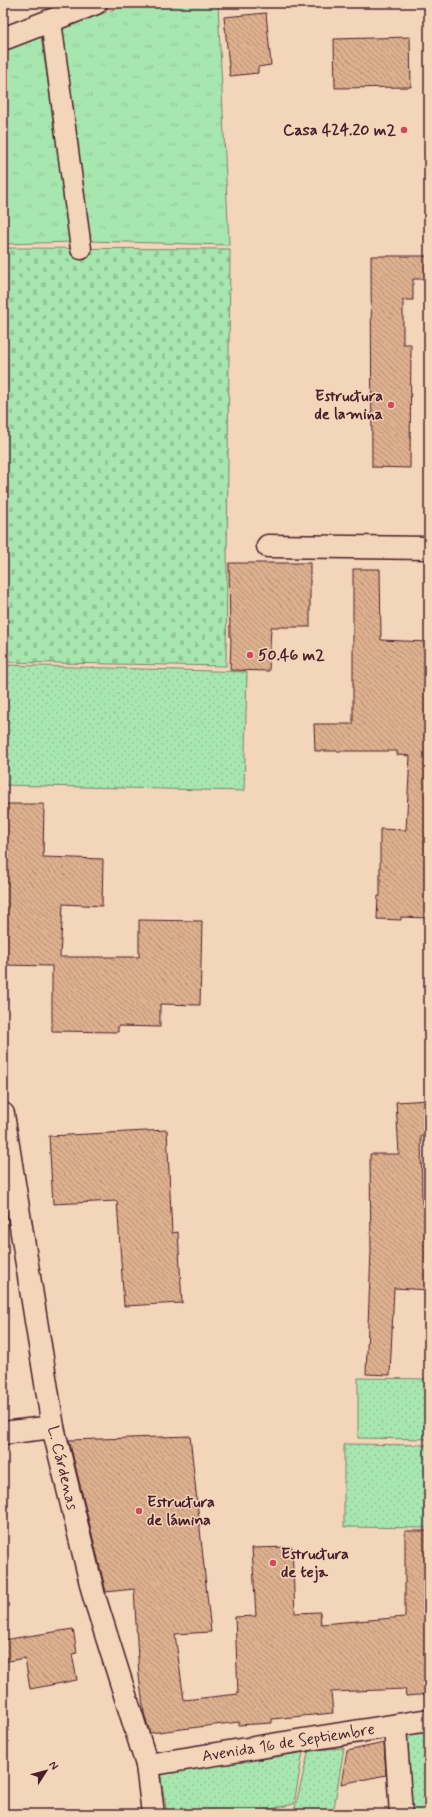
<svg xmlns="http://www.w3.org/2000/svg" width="432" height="1817" font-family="Mynerve,sans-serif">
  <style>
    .grass { fill: url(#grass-dots); stroke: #78836d }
    .cemetery { fill: url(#cemetery-stones); stroke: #78836d }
    .park { fill: url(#park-tufts); stroke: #78836d }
    .building { fill: url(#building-back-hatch); stroke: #4a1f2b }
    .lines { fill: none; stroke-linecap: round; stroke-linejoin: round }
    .pedestrian-casing { stroke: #4a1f2b; stroke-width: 23 }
    .minor-casing { stroke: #4a1f2b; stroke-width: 25 }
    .pedestrian { stroke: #f3d5b9; stroke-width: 20 }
    .minor { stroke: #f3d5b9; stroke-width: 22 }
    .poi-dot { fill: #d1495b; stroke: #f3d5b9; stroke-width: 1.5 }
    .labels { text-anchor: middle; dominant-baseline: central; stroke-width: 3; stroke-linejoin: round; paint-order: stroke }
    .poi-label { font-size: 16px; font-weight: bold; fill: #4a1f2b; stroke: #f3d5b9; text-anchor: start }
    .street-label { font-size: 16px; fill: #4a1f2b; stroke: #f3d5b9 }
  </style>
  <defs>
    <pattern id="grass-dots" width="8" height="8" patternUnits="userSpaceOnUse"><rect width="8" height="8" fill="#a7e7af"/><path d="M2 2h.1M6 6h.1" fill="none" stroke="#91c697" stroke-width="1.8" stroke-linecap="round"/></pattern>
    <pattern id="cemetery-stones" width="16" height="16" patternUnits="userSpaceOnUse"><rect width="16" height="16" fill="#a7e7af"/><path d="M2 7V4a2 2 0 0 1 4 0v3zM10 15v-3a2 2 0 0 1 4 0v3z" fill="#91c697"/></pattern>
    <pattern id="park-tufts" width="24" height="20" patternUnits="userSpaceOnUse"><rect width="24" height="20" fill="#a7e7af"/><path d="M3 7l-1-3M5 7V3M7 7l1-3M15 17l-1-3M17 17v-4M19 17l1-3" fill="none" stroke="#91c697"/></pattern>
    <pattern id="building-back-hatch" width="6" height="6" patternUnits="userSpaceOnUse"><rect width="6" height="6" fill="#ddb08e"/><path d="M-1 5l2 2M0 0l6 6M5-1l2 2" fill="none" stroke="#b58f74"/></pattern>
  </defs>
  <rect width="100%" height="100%" fill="#f3d5b9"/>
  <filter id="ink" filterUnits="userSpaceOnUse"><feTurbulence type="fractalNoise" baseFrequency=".025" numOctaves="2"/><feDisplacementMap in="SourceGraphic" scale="8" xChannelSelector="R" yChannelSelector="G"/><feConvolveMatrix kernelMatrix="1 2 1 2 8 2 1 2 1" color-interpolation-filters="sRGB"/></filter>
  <g filter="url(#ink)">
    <path class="grass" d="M3 665 247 672 244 791 3 785Z
      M358 1378 429 1379V1439L358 1438Z
      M344 1444 429 1445V1528L344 1527Z
      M429 1731V1814H407L402 1735Z
      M304 1746 294 1804 248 1814H167L160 1772Z
      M344 1748 333 1814H267L295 1808 309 1750Z"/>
    <path class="cemetery" d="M3 248 230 249 226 666 3 662Z"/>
    <path class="park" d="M133 3H218L229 245 89 241 58 29Z
      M41 36 72 242 3 244V49Z"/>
    <path class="building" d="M266 13 271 65 258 67V73L230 76 224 17Z
      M410 37 411 87 335 88 334 39Z
      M371 256H429V279H413V300H403V344H411L410 468 372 467Z
      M229 563H310V627H271L269 671 230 670 231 637H230Z
      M353 569H380L381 640 429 642V918L401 917V920L377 919 378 896H380V829L406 830 410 756 397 755V751H315L314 724H353Z
      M3 804H44L43 857 103 859 102 906 63 904 60 957H139V920L202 921 200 1005 160 1004V1027L118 1026V1032L52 1031V966L3 965Z
      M429 1100V1136H421L422 1204H429V1290L394 1288 390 1375 366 1374 371 1252 370 1154H399L396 1102Z
      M167 1130 172 1233 178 1232 182 1303 124 1306 117 1201 53 1204 49 1136Z
      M190 1436 211 1632 175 1634 184 1700 238 1694 235 1617 256 1616 252 1548 292 1547 295 1613 320 1612 321 1624 405 1617V1531H427L429 1694 406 1696 405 1689 331 1692 333 1713 272 1719V1723L239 1725V1722L150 1733 144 1713 139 1676 134 1589 106 1592 69 1440Z
      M73 1629 77 1653 72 1654 77 1680 30 1689 25 1658 3 1662V1640Z
      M384 1743 386 1775 341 1784 347 1751Z"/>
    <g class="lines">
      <defs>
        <path id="pedestrian" d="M51 21 81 249"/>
        <g id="minor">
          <path d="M3 39 96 3"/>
          <path d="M268 546 429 548"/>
          <path id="s1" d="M3 1114 53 1427 94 1596 147 1765 153 1814"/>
          <path d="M3 1433 53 1427"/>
          <path d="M395 1726 401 1814"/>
          <path id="s2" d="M147 1765 429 1720"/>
        </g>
      </defs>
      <use href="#pedestrian" class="pedestrian-casing"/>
      <use href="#minor" class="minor-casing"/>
      <use href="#pedestrian" class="pedestrian"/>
      <use href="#minor" class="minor"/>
    </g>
  </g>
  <g class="poi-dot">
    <circle cx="404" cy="130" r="4"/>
    <circle cx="391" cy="405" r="4"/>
    <circle cx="250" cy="655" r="4"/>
    <circle cx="139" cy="1511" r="4"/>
    <circle cx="273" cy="1563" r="4"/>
  </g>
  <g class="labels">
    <g class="poi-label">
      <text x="396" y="130" text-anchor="end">Casa 424.20 m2</text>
      <text x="383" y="396" text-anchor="end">Estructura<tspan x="383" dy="18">de lamina</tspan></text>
      <text x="258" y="655">50.46 m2</text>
      <text x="147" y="1502">Estructura<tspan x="147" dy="18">de lámina</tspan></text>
      <text x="281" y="1554">Estructura<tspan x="281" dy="18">de teja</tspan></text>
    </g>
    <g class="street-label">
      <text stroke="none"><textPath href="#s1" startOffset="359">L. Cárdenas</textPath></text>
      <text stroke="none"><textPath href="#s2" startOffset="143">Avenida 16 de Septiembre</textPath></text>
    </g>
  </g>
  <rect width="432" height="1817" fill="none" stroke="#f3d5b9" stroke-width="16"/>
  <rect x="8" y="8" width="416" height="1801" fill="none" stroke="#4a1f2b" stroke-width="1.5" filter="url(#ink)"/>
  <g transform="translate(46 1771) rotate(54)" stroke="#f3d5b9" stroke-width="3" paint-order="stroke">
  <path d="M0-3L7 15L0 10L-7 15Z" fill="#4a1f2b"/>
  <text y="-6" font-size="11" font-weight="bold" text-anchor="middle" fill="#4a1f2b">N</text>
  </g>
</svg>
